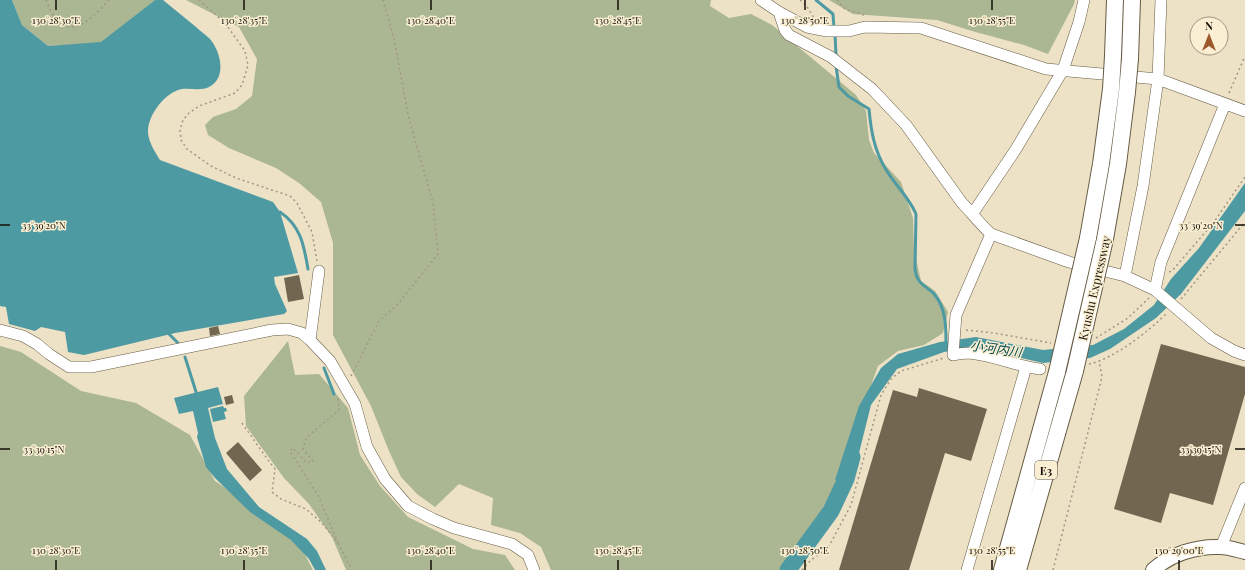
<svg xmlns="http://www.w3.org/2000/svg" width="1245" height="570" font-family="'Playfair Display','Noto Sans JP',serif">
  <style>
    .green { fill: #abb693 }
    .water { fill: #4e9aa3 }
    .lines { fill: none; stroke-linecap: round; stroke-linejoin: round }
    .stream { stroke: #4e9aa3; stroke-width: 3 }
    .river { stroke: #4e9aa3; stroke-width: 17 }
    .building { fill: #71664f }
    .minor-casing { stroke: #665c44; stroke-width: 12 }
    .major-casing { stroke: #665c44; stroke-width: 16 }
    .highway-casing { stroke: #665c44; stroke-width: 18 }
    .path { stroke: #a19883; stroke-width: 1.5; stroke-dasharray: 2 3; stroke-linecap: butt }
    .minor { stroke: #fff; stroke-width: 11 }
    .major { stroke: #fff; stroke-width: 14 }
    .highway { stroke: #fff; stroke-width: 16 }
    .highway-bridge-casing { stroke: #665c44; stroke-width: 18; stroke-linecap: butt }
    .highway-bridge { stroke: #fff; stroke-width: 16 }
    .ticks { fill: none; stroke: #141007; stroke-width: 1.5 }
    .labels { text-anchor: middle; dominant-baseline: central; stroke-width: 3; stroke-linejoin: round; paint-order: stroke }
    .shield { fill: #faefd3; stroke: #595344; stroke-width: 1 }
    .shield-label { font-size: 11px; font-weight: bold; fill: #141007 }
    .street-label { font-size: 12px; fill: #141007; stroke: #faefd3 }
    .water-label { font-size: 13px; font-style: italic; fill: #00484f; stroke: #faefd3 }
    .ticks-label { font-size: 10px; text-anchor: middle; fill: #141007; stroke: #faefd3; stroke-width: 3; stroke-linejoin: round; paint-order: stroke }
  </style>
  <rect width="100%" height="100%" fill="#ede1c6"/>
  <path class="green" d="M12 0H155L101 43 48 46 22 25Z
    M186 0H711L710 6 729 18 751 14 772 25 856 95 866 111 869 140 874 153 901 182 913 218 914 250 921 281 935 291 948 312 943 333 924 345 898 351 878 366 858 421 841 478 812 526 790 552 780 570H551L541 547 520 533 491 525 493 498 459 484 435 507 417 494 401 477 389 451 371 406 333 335V243L321 202 299 183 276 168 229 148 208 135 205 125 213 117 236 109 252 96 257 59 239 27Z
    M829 0H1075L1074 4 1048 54 1024 45 972 31 937 20 853 14Z
    M288 341 295 375 319 374 348 408 360 455 380 486 408 517 473 549 505 555 515 570H346L332 537 309 504 284 478 246 426 244 396Z
    M0 346 21 352 81 391 136 403 190 435 215 481 294 534 313 570H0Z"/>
  <path class="water" d="M0 0H12L22 25 48 46 101 42 155 0H163C174 9 185 18 196 27 200 31 206 35 210 39 221 52 227 78 209 87 202 91 190 88 182 89 165 92 147 116 148 133 149 143 155 152 160 160L273 202 280 212 298 273 274 277 275 284 287 311 284 314 175 333 84 355 68 352 65 332 41 327 35 331 9 324 6 307 0 306Z
    M1245 183V211L1181 294 1156 318 1110 349 1090 358 1043 363 975 347 944 352 897 369 871 405 853 477 835 480 859 406 881 368 898 354 940 342 976 337 1043 350 1093 345 1124 329 1154 305 1171 279 1199 248Z
    M218 387 223 404 208 408 215 438 227 469 259 507 307 539 317 551 326 570H315L309 559 291 540 250 512 215 478 206 467 197 437 198 433 193 411 179 414 174 398Z
    M223 406 224 408H226L227 411 224 412 226 419 213 422 210 409Z"/>
  <g class="lines">
    <path class="stream" d="M816 0 833 14 834 28
      M835 34 836 56
      M836 66 839 87 848 96 869 109C871 131 874 149 885 168 894 184 909 197 916 214L915 269C917 285 926 285 935 295 946 309 946 327 946 343
      M280 212C301 226 304 246 308 269
      M167 332 180 345
      M185 357 197 395
      M324 368 334 394"/>
    <path class="river" d="M788 570 831 511 846 479 852 457"/>
  </g>
  <path class="building" d="M299 275 304 299 288 302 284 278Z
    M218 326 220 334 210 336 209 328Z
    M1161 344 1245 367V394L1213 505 1170 493 1161 523 1114 509Z
    M919 388 987 409 971 461 945 453 909 570H839L893 390 917 397Z
    M232 395 234 403 226 405 224 397Z
    M238 442 262 470 250 481 226 453Z"/>
  <g class="lines">
    <defs>
      <path id="minor" d="M761 0 779 12 807 27 827 31H849L865 27 921 28 1046 69 1158 79 1245 111
        M779 12 785 30 789 35 831 57 872 89 906 125 962 203C972 213 980 224 991 234L1069 262 1125 276 1155 290 1211 338 1234 351 1245 355
        M973 213 1016 149 1063 70 1079 22 1084 0
        M991 234 956 315 953 355C958 354 964 353 969 353 993 355 1016 366 1040 369
        M1125 276 1143 186 1158 79 1161 0
        M1155 290 1161 262 1225 104
        M0 330 23 336 37 344 49 354 69 367H91L272 330 288 329 302 333 310 340 330 361 355 404 367 447 385 479 408 506 433 519 454 528 512 544 528 555 534 570
        M310 340 319 271
        M1221 547 1245 488
        M967 570 1026 367"/>
      <path id="major" d="M1153 570C1171 554 1196 546 1220 547 1228 547 1237 550 1245 552"/>
      <path id="highway" d="M1113 56 1115 0
        M1130 59 1132 0
        M1088 238 1101 164 1111 89
        M1105 239 1118 164 1127 92
        M1002 570 1057 372
        M1018 570 1075 371"/>
    </defs>
    <use href="#minor" class="minor-casing"/>
    <use href="#major" class="major-casing"/>
    <use href="#highway" class="highway-casing"/>
    <path class="path" d="M46 0C49 7 53 17 59 22 77 38 97 12 109 0
      M199 0 225 23 245 51 248 65 242 85 235 93 199 106 189 113 183 120 180 130 181 140 187 149 211 166 236 178 290 196 297 203 312 232 317 261
      M800 0 806 5 814 18
      M837 0 845 9 867 16
      M1229 93 1245 56
      M1169 272 1172 271 1214 222 1245 177
      M1181 299 1245 222
      M966 330 994 333 1051 343
      M1096 338 1128 318 1149 298
      M1089 364C1114 359 1149 331 1167 313
      M351 376 379 321 397 305 438 254 433 203 408 115 394 38 383 0
      M242 423 268 460 275 469 272 492 281 499 306 509 322 523 338 543 352 570
      M338 543 319 497 290 451 293 448 307 463 313 461 303 449 306 438 339 410 338 397
      M802 570 811 560 828 548 851 505 881 395 891 379 901 371 944 358
      M1053 570 1102 377 1099 361"/>
    <use href="#minor" class="minor"/>
    <use href="#major" class="major"/>
    <use href="#highway" class="highway"/>
    <defs>
      <path id="highway-bridge" d="M1111 89 1113 56
        M1127 92 1130 59
        M1075 371 1105 239
        M1057 372 1088 238"/>
    </defs>
    <use href="#highway-bridge" class="highway-bridge-casing"/>
    <use href="#highway-bridge" class="highway-bridge"/>
  </g>
  <path class="ticks" d="M56 0V10M244 0V10M431 0V10M618 0V10M805 0V10M992 0V10M0 225H10M1235 225H1245M0 449H10M1235 449H1245M56 560V570M244 560V570M431 560V570M618 560V570M805 560V570M992 560V570M1179 560V570"/>
  <g class="labels">
    <rect class="shield" x="1035" y="461" width="22" height="18" rx="3"/>
    <g class="shield-label">
      <text x="1046" y="470">E3</text>
    </g>
    <g class="street-label">
      <text transform="translate(1094 288) rotate(-77)">Kyushu Expressway</text>
    </g>
    <g class="water-label">
      <text transform="translate(996 348) rotate(8)">小河内川</text>
    </g>
  </g>
  <g class="ticks-label">
    <text x="56" y="24">130°28'30"E</text>
    <text x="244" y="24">130°28'35"E</text>
    <text x="431" y="24">130°28'40"E</text>
    <text x="618" y="24">130°28'45"E</text>
    <text x="805" y="24">130°28'50"E</text>
    <text x="992" y="24">130°28'55"E</text>
    <text x="44" y="229">33°39'20"N</text>
    <text x="1201" y="229">33°39'20"N</text>
    <text x="44" y="453">33°39'15"N</text>
    <text x="1201" y="453">33°39'15"N</text>
    <text x="56" y="554">130°28'30"E</text>
    <text x="244" y="554">130°28'35"E</text>
    <text x="431" y="554">130°28'40"E</text>
    <text x="618" y="554">130°28'45"E</text>
    <text x="805" y="554">130°28'50"E</text>
    <text x="992" y="554">130°28'55"E</text>
    <text x="1179" y="554">130°29'00"E</text>
  </g>
  <g transform="translate(1209 36)"><circle r="19" fill="#faefd3" stroke="#9e9681"/>
  <path d="M0-3L7 15L0 10L-7 15Z" fill="#9c572b"/>
  <text y="-6" font-size="11" font-weight="bold" text-anchor="middle" fill="#141007">N</text>
  </g>
</svg>
